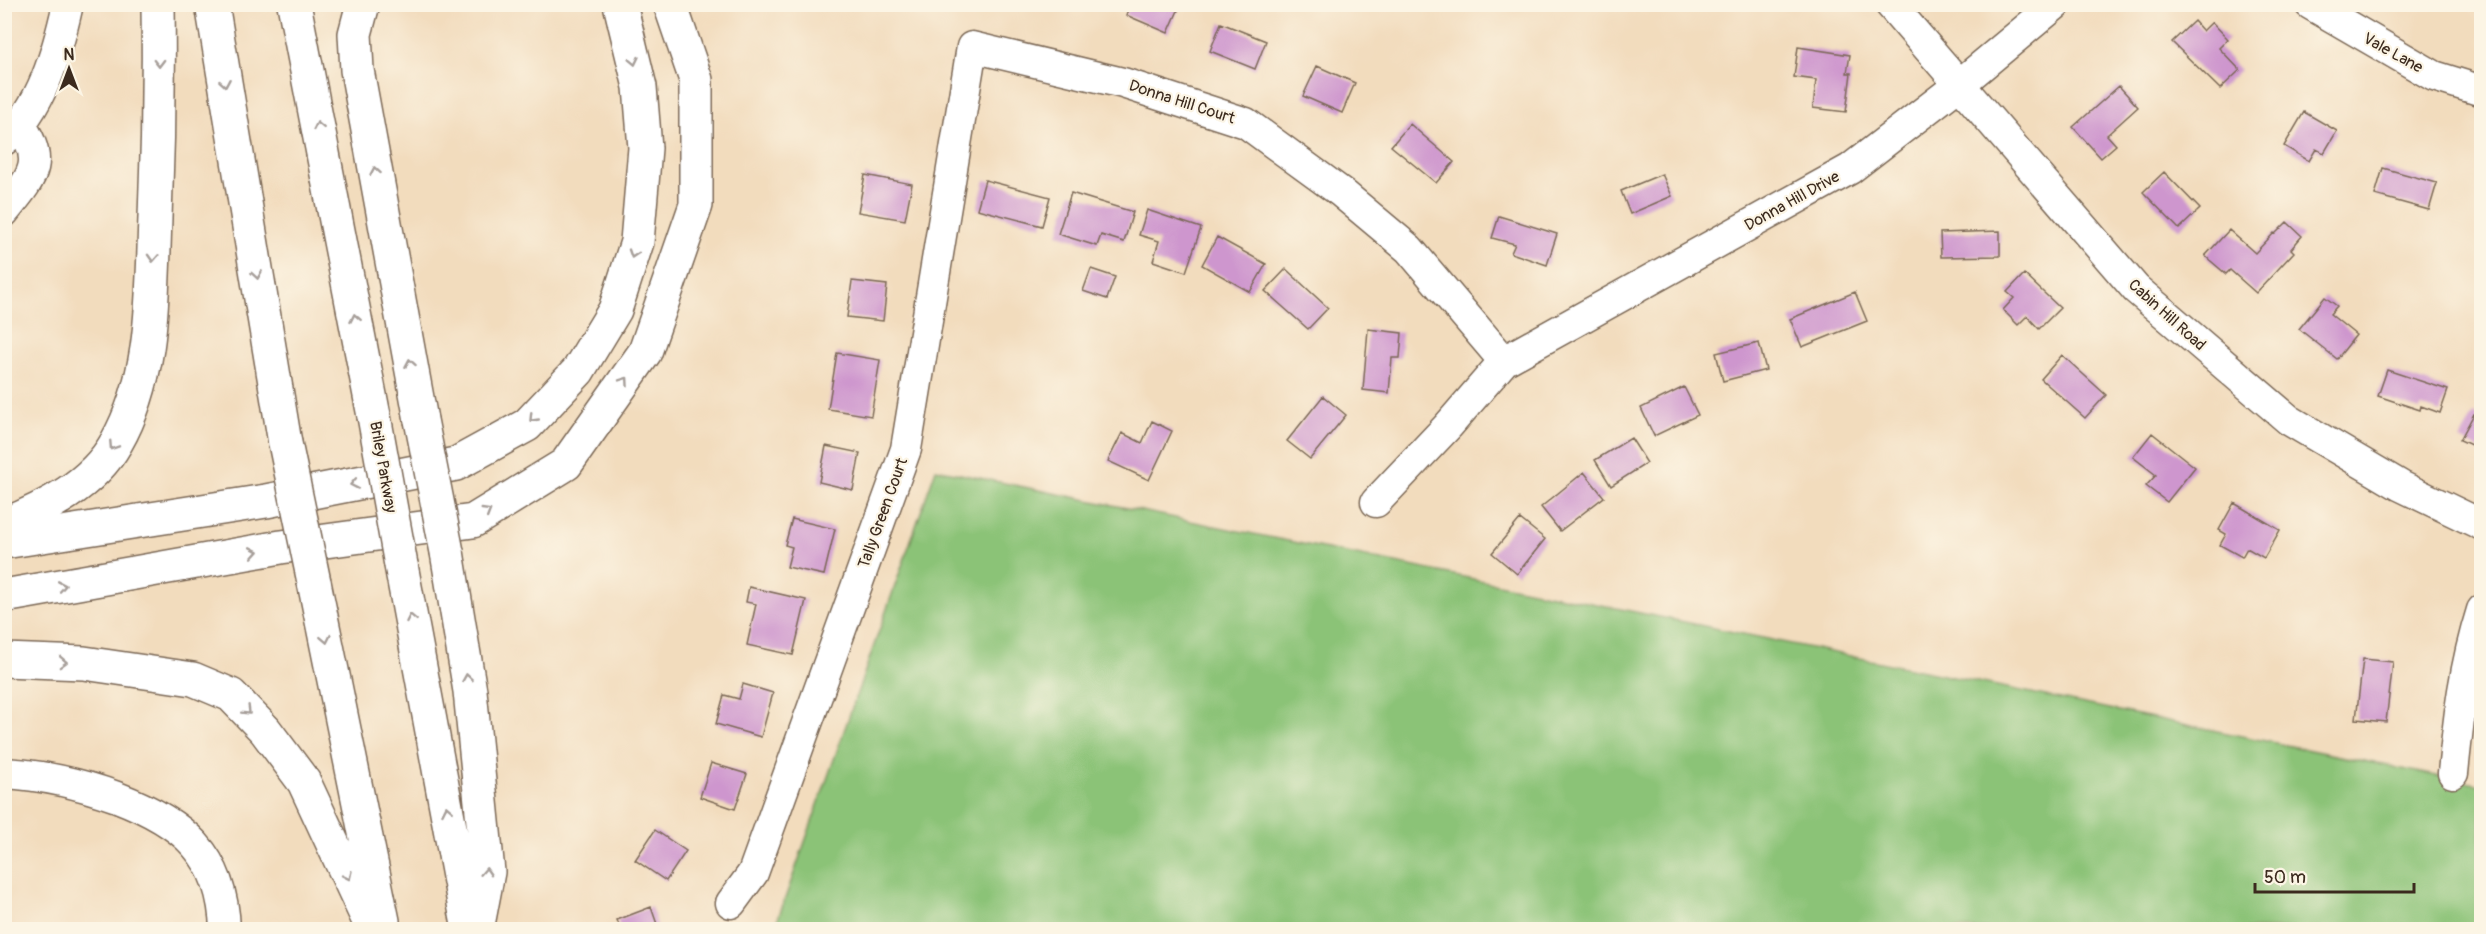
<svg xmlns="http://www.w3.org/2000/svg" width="2486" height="934" font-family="Pangolin,sans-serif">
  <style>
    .green { fill: #8bc377; stroke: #63764a; stroke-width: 1.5 }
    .building { fill: #ce96ce }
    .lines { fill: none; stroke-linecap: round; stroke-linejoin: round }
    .minor-casing { stroke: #7b6856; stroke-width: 33 }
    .highway-casing { stroke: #7b6856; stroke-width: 36 }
    .minor { stroke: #fff; stroke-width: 30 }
    .highway { stroke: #fff; stroke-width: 33 }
    .highway-bridge-casing { stroke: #7b6856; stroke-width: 36; stroke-linecap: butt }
    .highway-bridge { stroke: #fff; stroke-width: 33 }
    .oneway { stroke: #a79f9a }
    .labels { text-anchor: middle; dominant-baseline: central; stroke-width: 4.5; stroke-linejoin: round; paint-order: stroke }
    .street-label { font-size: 16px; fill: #3b2a1e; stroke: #fcf5e5 }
  </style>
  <rect width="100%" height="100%" fill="#fcf5e5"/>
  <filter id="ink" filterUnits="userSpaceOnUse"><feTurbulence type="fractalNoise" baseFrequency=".0167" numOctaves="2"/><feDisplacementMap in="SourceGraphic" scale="12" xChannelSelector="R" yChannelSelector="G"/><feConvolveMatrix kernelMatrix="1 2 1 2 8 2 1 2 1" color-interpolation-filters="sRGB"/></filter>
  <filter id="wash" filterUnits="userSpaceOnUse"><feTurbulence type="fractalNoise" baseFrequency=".008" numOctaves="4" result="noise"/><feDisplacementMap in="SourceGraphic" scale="24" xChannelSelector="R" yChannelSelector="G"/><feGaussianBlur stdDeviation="1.35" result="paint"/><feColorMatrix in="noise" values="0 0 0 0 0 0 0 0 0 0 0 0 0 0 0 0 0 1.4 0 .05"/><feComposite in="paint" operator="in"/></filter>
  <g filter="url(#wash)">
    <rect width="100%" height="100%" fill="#f2dcbd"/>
    <path class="green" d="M936 469 2481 785V929L774 930Z"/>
    <g id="blocks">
      <path class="building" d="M1130 4H1177L1180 6 1168 33 1126 15Z
        M2194 21 2203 31 2212 22 2228 39 2219 48 2240 70 2220 89 2172 42Z
        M1221 23 1266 41 1255 69 1210 51Z
        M1798 47 1850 55 1847 73H1851L1846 112 1813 108 1816 80 1794 77Z
        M1317 66 1355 83 1342 113 1303 96Z
        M2119 86 2138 107 2107 135 2116 145 2101 158 2073 127Z
        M2304 112 2337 131 2324 153 2316 149 2309 161 2284 146Z
        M1410 124 1454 162 1436 183 1391 146Z
        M2383 168 2437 183 2429 210 2375 195Z
        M2164 172 2200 209 2179 229 2143 192Z
        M1662 174 1672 196 1630 214 1621 191Z
        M865 175 912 184 905 220 858 212Z
        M985 180 1050 197 1042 226 977 209Z
        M1071 193 1133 212 1124 242 1101 235 1097 246 1058 234Z
        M1147 210 1201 228 1186 272 1153 261 1159 241 1139 235Z
        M1499 216 1557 234 1547 265 1511 253 1515 244 1492 238Z
        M2287 222 2302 236 2291 249 2294 252 2256 293 2230 270 2226 274 2205 256 2229 230 2255 253 2274 233 2275 234Z
        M2000 231V256L1941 257 1940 233Z
        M1217 237 1266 264 1250 292 1202 265Z
        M1091 269 1115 277 1107 299 1083 291Z
        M1286 269 1328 308 1308 329 1265 291Z
        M2024 274 2060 308 2039 329 2027 316 2018 325 2003 310 2014 298 2007 292Z
        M852 281 887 285 883 321 847 317Z
        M1855 292 1867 321 1802 347 1790 319Z
        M2325 297 2337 306 2330 314 2356 335 2337 359 2299 329Z
        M1368 329 1402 333 1400 358H1392L1389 393 1363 390Z
        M1759 343 1766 370 1723 381 1716 353Z
        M837 353 880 360 871 416 828 409Z
        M2062 355 2106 395 2085 418 2041 379Z
        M2387 370 2448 390 2440 413 2421 406 2420 410 2378 396Z
        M1684 387 1698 415 1654 436 1641 408Z
        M1323 396 1346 415 1310 459 1287 441Z
        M2474 414 2482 417V450L2460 440Z
        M1152 421 1172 431 1149 480 1108 461 1122 433 1142 443Z
        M2152 433 2195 467 2167 502 2146 486 2156 475 2133 457Z
        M1631 438 1647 463 1611 486 1595 460Z
        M826 446 860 453 853 490 819 482Z
        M1584 472 1604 497 1560 531 1541 507Z
        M2234 503 2280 530 2264 558 2247 548 2242 557 2220 545 2226 534 2219 530Z
        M792 519 835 529 824 575 787 567 792 547 785 545Z
        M1520 519 1545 539 1517 574 1492 553Z
        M749 587 806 600 793 655 747 645 756 604 746 602Z
        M2363 659 2393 662 2386 722 2356 719Z
        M743 684 773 693 761 737 716 724 724 695 739 699Z
        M711 763 747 774 735 809 700 797Z
        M655 830 686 851 666 881 635 860Z
        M651 907 659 930H621L617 920Z"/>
    </g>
  </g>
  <g filter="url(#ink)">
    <use href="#blocks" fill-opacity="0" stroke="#7b6856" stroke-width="1.5"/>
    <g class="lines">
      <defs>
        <path id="minor" d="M1890 4 2136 289 2289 420 2401 486 2482 525
          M2310 4 2434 76 2482 91
          M4 140C42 110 58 49 68 4
          M4 212C31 178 48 163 19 123
          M1376 502 1448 426 1504 361
          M4 773C43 775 81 784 117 797 182 822 223 854 225 930
          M2453 773C2459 714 2464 667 2482 610
          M731 903 753 873 906 449 972 47 1123 83 1246 123 1342 193 1409 249 1504 361 1850 169 1960 84 2056 4"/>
        <path id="highway" d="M212 4 285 443
          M294 4 374 416
          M363 4 355 34 357 70 421 420
          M4 525C46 508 93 484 116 443 155 375 152 294 155 218 158 147 159 76 158 4
          M4 542 266 501 456 464 527 425 578 371 615 310 637 242 645 148 640 87 620 4
          M447 552 470 691 488 872 477 930
          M401 565 469 930
          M314 582 383 921
          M4 596 281 547 473 521 566 464 645 352 696 205V80L670 4
          M4 660 84 663 193 679 231 695 265 730 304 782 373 930"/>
      </defs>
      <use href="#minor" class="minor-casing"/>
      <use href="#highway" class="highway-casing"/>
      <use href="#minor" class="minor"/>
      <use href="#highway" class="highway"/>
      <defs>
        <path id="highway-bridge" d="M374 416 401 565
          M421 420 447 552
          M285 443 314 582"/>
      </defs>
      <use href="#highway-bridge" class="highway-bridge-casing"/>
      <use href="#highway-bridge" class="highway-bridge"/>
    </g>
    <defs><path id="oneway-chevron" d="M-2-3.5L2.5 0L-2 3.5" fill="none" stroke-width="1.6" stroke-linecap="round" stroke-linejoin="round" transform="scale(1.5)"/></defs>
    <g class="oneway">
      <use href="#oneway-chevron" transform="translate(634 61) rotate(78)"/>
      <use href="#oneway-chevron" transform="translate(159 63) rotate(89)"/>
      <use href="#oneway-chevron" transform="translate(225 83) rotate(80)"/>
      <use href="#oneway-chevron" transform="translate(318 126) rotate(-101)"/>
      <use href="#oneway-chevron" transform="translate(375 171) rotate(-100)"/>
      <use href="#oneway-chevron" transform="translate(633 254) rotate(108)"/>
      <use href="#oneway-chevron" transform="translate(153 258) rotate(93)"/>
      <use href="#oneway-chevron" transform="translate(257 275) rotate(81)"/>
      <use href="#oneway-chevron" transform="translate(355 318) rotate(-101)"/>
      <use href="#oneway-chevron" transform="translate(410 363) rotate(-100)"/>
      <use href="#oneway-chevron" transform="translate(625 381) rotate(-55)"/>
      <use href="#oneway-chevron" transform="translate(533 418) rotate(134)"/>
      <use href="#oneway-chevron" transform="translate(113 446) rotate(123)"/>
      <use href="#oneway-chevron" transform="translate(354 484) rotate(169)"/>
      <use href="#oneway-chevron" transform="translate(487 512) rotate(-31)"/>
      <use href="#oneway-chevron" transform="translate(254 552) rotate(-10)"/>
      <use href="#oneway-chevron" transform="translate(62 586) rotate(-10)"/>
      <use href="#oneway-chevron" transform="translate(411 618) rotate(-101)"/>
      <use href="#oneway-chevron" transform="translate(326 639) rotate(79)"/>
      <use href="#oneway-chevron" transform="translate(63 662) rotate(2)"/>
      <use href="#oneway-chevron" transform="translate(467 678) rotate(-99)"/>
      <use href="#oneway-chevron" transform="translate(247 711) rotate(45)"/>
      <use href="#oneway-chevron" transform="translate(447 810) rotate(-101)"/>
      <use href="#oneway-chevron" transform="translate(486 872) rotate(-87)"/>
      <use href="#oneway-chevron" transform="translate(348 876) rotate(65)"/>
    </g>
  </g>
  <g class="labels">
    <g class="street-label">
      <text transform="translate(2393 53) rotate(29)">Vale Lane</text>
      <text transform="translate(1182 102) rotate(18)">Donna Hill Court</text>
      <text transform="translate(1792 201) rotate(-29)">Donna Hill Drive</text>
      <text transform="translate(2167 315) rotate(42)">Cabin Hill Road</text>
      <text transform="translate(383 467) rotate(80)">Briley Parkway</text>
      <text transform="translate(883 513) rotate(-70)">Tally Green Court</text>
    </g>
  </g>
  <rect width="2486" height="934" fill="none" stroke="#fcf5e5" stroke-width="24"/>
  <g transform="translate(69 69)" stroke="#fcf5e5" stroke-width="4.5" paint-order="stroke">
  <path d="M0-4.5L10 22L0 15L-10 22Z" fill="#3b2a1e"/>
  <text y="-9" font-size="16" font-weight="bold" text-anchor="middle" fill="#3b2a1e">N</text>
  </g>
  <path d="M2255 883v9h159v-9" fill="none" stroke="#3b2a1e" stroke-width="3"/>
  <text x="2264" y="883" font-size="18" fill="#3b2a1e" stroke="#fcf5e5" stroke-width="4.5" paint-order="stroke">50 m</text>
</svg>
